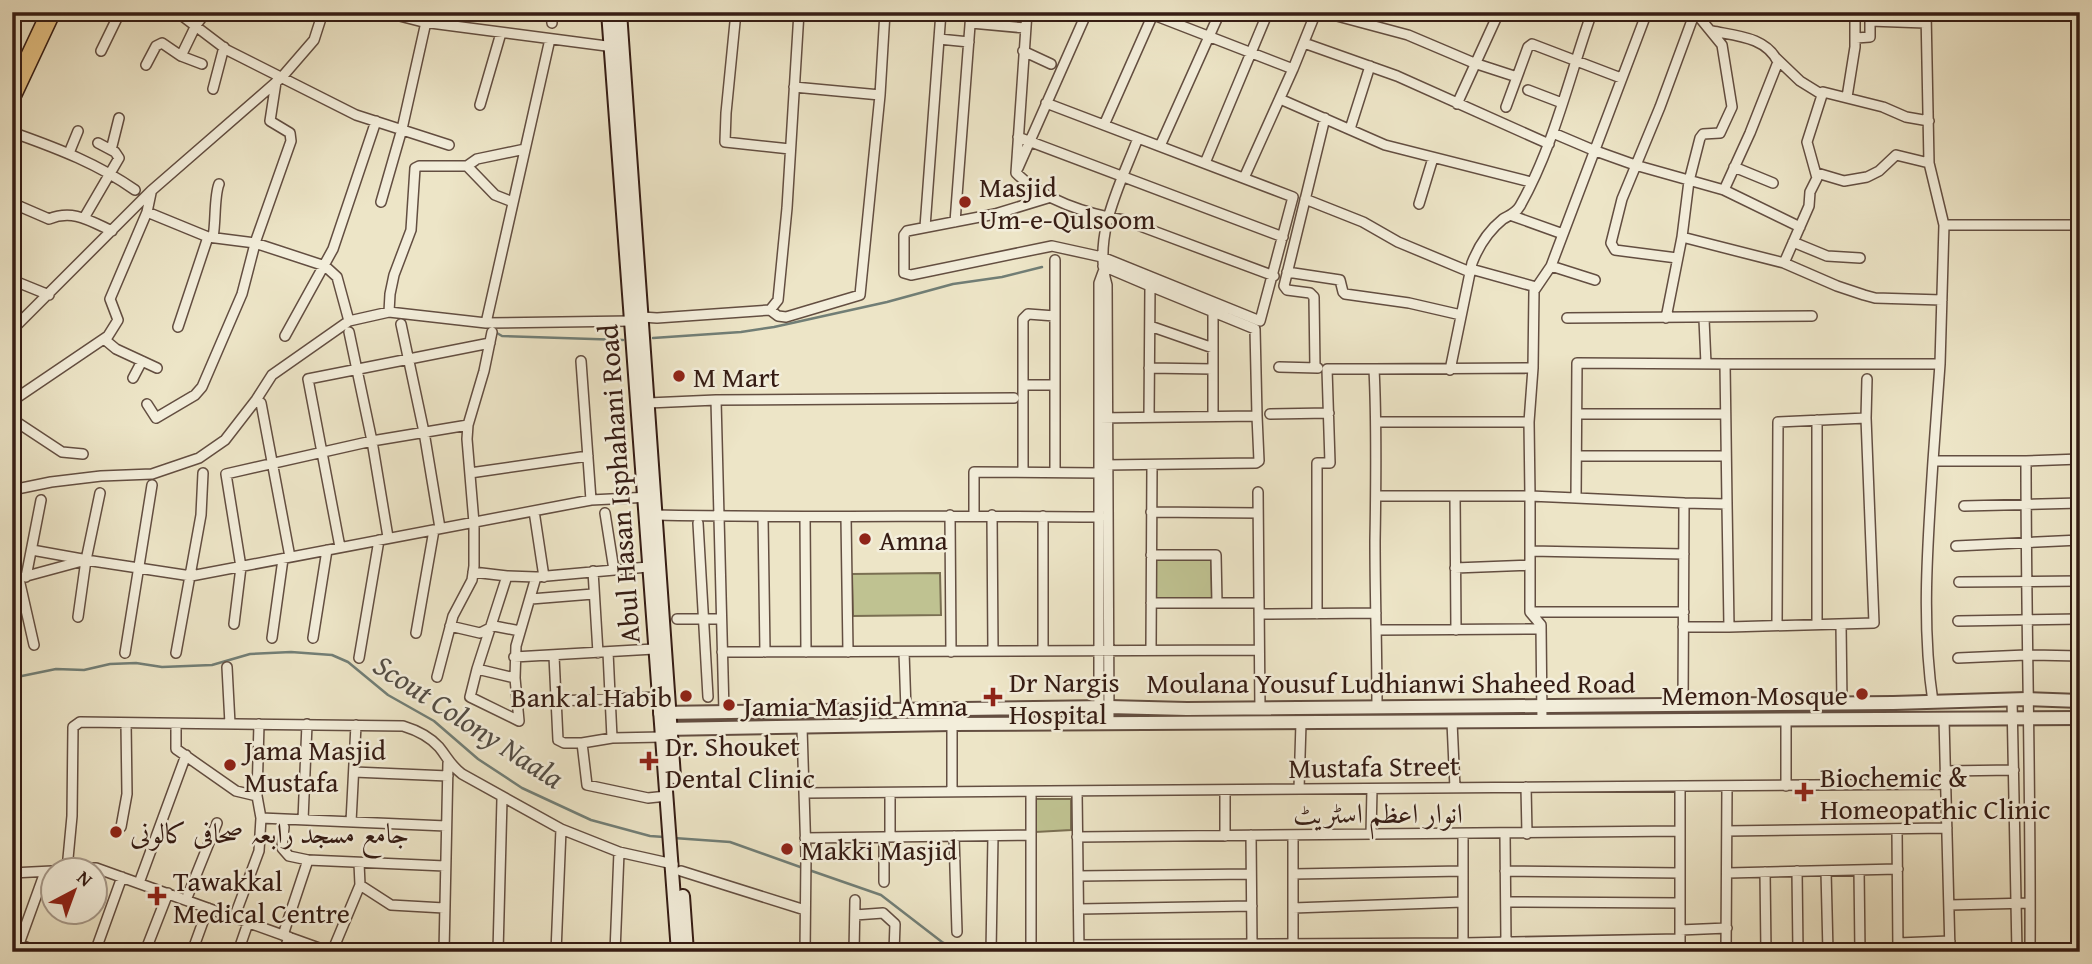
<svg xmlns="http://www.w3.org/2000/svg" width="2092" height="964" font-family="'Gentium Book Plus',Amiri,serif">
  <style>
    .green { fill: #bfc291; stroke: #7a6f52; stroke-width: 2 }
    .lines { fill: none; stroke-linecap: round; stroke-linejoin: round }
    .stream { stroke: #717e76; stroke-width: 2.5 }
    .minor-casing { stroke: #634e41; stroke-width: 12 }
    .tertiary-casing { stroke: #634e41; stroke-width: 16 }
    .secondary-casing { stroke: #351c14; stroke-width: 16 }
    .motorway-casing { stroke: #351c14; stroke-width: 21 }
    .minor { stroke: #f3eedb; stroke-width: 9 }
    .tertiary { stroke: #f3eedb; stroke-width: 12 }
    .secondary { stroke: #f3eedb; stroke-width: 12 }
    .motorway { stroke: #e6c284; stroke-width: 18 }
    .poi-dot { fill: #8f2418; stroke: #f3eedb; stroke-width: 2.5 }
    .labels { text-anchor: middle; dominant-baseline: central; stroke-width: 5; stroke-linejoin: round; paint-order: stroke }
    .poi-label { font-size: 28px; fill: #351c14; stroke: #f3eedb; text-anchor: start }
    .street-label { font-size: 28px; fill: #351c14; stroke: #f3eedb }
    .water-label { font-size: 30px; font-style: italic; fill: #534d45; stroke: #f3eedb }
  </style>
  <rect width="100%" height="100%" fill="#ede5c7"/>
  <filter id="stains"><feTurbulence type="fractalNoise" baseFrequency=".00286" numOctaves="4"/><feColorMatrix values="0 0 0 0 .2 0 0 0 0 .09 0 0 0 0 .02 0 0 0 .5 -.17"/></filter>
  <radialGradient id="worn" r=".72"><stop offset=".6" stop-color="#630" stop-opacity="0"/><stop offset="1" stop-color="#630" stop-opacity=".3"/></radialGradient>
  <path class="green" d="M1211 559 1212 600H1156L1155 560Z
    M940 573 941 615 853 616 852 574Z
    M1036 799H1071V830L1036 832Z"/>
  <g class="lines">
    <path class="stream" d="M485 326 502 336 623 340
      M653 338 741 332 774 327 887 302 953 284 1002 277 1042 267
      M12 678 56 669 84 670 110 664 136 663 162 667 212 665 250 654 291 652 332 655 348 662 388 695 434 721 478 759 522 788 591 820 650 836 664 837
      M674 838 730 842 803 868
      M809 870 881 895 942 942 962 952"/>
    <defs>
      <path id="minor" d="M177 12 227 50 356 115 449 145
        M384 12 423 22 614 47
        M551 12 552 23
        M736 12 726 113 725 142 790 149
        M1027 12 1016 173C1043 200 1087 214 1124 220L1274 276
        M1146 12 1293 69
        M1322 12 1408 35 1474 63 1517 77
        M1926 12 1929 163 1944 225
        M1870 21 1925 23
        M971 23 1025 28
        M1712 31C1737 36 1766 37 1778 62L1750 133 1724 190
        M1856 38 1870 37V12
        M939 39 969 42
        M1304 43 1397 76 1549 144
        M101 51 120 12
        M1023 51 1051 64
        M181 56 196 25 206 12
        M1776 58 1800 81 1821 94
        M146 65 156 46 162 43 181 56 202 64
        M794 87 880 95
        M213 89 224 47
        M1528 90 1562 103
        M1847 97 1855 47V12
        M1280 99 1385 145 1531 182
        M1046 103 1293 197 1260 321 1102 257 1052 246 911 275 904 273V235L907 231 995 214 1051 197
        M1457 104 1499 12
        M480 105 501 33
        M1506 107 1528 47 1532 44 1621 78
        M1104 125 1154 12
        M1350 129 1370 66
        M1553 133 1593 150
        M17 134C59 149 98 164 135 190
        M1018 137 1283 237
        M1160 146 1220 12
        M111 150 119 118
        M1593 150 1635 165 1724 190 1800 227
        M69 153 78 131
        M1205 163 1268 12
        M467 166 477 159 525 149
        M1734 167 1773 183
        M1018 168 1087 12
        M1817 173 1844 181 1867 177 1879 171 1896 155 1929 163
        M1244 178 1293 69 1316 12
        M1305 199 1363 222 1398 242 1470 272
        M381 202 402 129 426 22
        M12 203 49 219C73 209 90 221 112 231
        M1419 204 1433 158
        M147 212 208 237 255 243 325 266 337 277 349 321
        M1510 215 1563 234
        M84 218 119 158 115 152 98 143
        M955 222 971 12
        M925 227 941 12
        M213 237C216 222 214 196 219 184
        M1682 237 1784 263 1837 286 1864 295 1875 298 1942 300
        M1793 242 1827 256 1860 258
        M1677 258 1615 250 1611 243 1622 199 1660 107 1695 12
        M1055 260V472
        M1784 263 1809 206 1810 192 1817 178 1807 142 1823 92 1883 107 1906 117 1929 121
        M1103 266 1150 286
        M1551 266 1595 280
        M1471 269 1536 287
        M1287 272 1340 280 1343 292 1345 294 1409 303 1461 315
        M12 280 49 295
        M770 310 778 316 786 317 860 295 880 95 885 12
        M389 312 390 294 394 275 411 230 415 168 419 166H467L495 195 513 202
        M642 317 657 318 770 310 778 300 787 208 799 12
        M1567 318 1812 316
        M1666 318 1682 237 1689 181 1700 138 1703 134 1720 133 1732 107 1722 45 1695 12
        M1704 319 1706 364
        M486 323 550 39
        M401 324 424 432 440 528
        M1150 326 1213 348
        M178 327 208 237
        M12 330 151 191 282 77 314 40 323 12
        M349 332 372 441 388 537
        M285 336 333 249 376 121
        M104 339 116 349 157 368
        M581 361 591 500
        M1725 364H1940L1933 461H2026
        M1940 364 1944 225H2080
        M1279 367 1318 368
        M1149 368 1213 369
        M1315 368 1314 297 1310 293 1287 290 1284 286 1325 118
        M1533 368 1534 291 1551 266 1647 12
        M1450 370 1472 263C1479 245 1488 231 1503 219 1510 215 1516 213 1520 206 1554 146 1569 77 1592 12
        M133 378 142 361
        M1023 385H1055
        M716 400 724 712
        M12 401 108 336 118 320 110 299 147 212 151 193
        M261 403 290 557
        M648 403 716 400 1014 398
        M147 404 156 418 195 395 202 387 242 294 256 240 291 141 290 133 270 121 276 82
        M1270 414 1329 413
        M1577 414H1725
        M1213 416V312
        M1099 418 1257 416 1255 329 1150 286 1149 417
        M12 419 62 452 83 454
        M1817 420V624
        M1377 422H1529
        M1577 456H1726
        M1933 461C1928 540 1921 623 1933 702
        M1105 465 1256 463 1259 461 1257 416
        M1023 472V319L1028 314 1055 316
        M470 473 588 456
        M12 490 51 482 101 476 152 474 199 458 225 440 256 400 272 375 349 321 389 312 486 323 631 321
        M1258 492 1260 709
        M1376 496H1530L1529 422 1533 368 1374 369C1377 427 1376 484 1375 541 1375 597 1377 652 1377 708
        M1455 496 1456 630
        M1576 498 1684 503
        M1964 506 2080 503
        M534 511 544 577
        M1151 512 1258 513
        M605 513 614 570
        M656 515C804 518 952 515 1100 517
        M950 515 951 652
        M974 515V472L1100 473
        M992 515 993 651
        M1043 516V650
        M805 517 806 652
        M846 517 848 652
        M763 518 765 652
        M698 523 708 697
        M1956 546 2080 540
        M340 547 308 379 490 343
        M32 550 82 559
        M1530 551 1684 554
        M1151 555H1216L1217 603
        M1455 568 1530 565
        M593 571 598 653
        M473 572 507 576
        M26 577 41 500
        M19 579 34 645
        M12 580 86 560 191 576 591 500 650 497
        M1959 582 2080 581
        M531 599 593 594
        M1151 603H1259
        M1530 612H1684
        M1259 614 1376 613
        M1317 614V463H1330L1327 369H1374
        M78 617 86 560 100 493
        M677 619H721
        M1958 621 2080 619
        M234 624 241 567 226 474 372 441 468 425
        M1841 624 1842 704
        M1777 625 1778 422 1866 418
        M450 626 480 633 494 626 520 631
        M1683 627H1729L1727 504
        M1729 627 1874 623 1866 418 1867 379
        M1377 630 1541 629
        M416 633 434 530
        M272 638 283 559
        M313 638 327 550
        M1151 649 1152 466
        M608 652 612 738
        M722 652 1259 650
        M904 652 906 710
        M125 653 152 485
        M176 653 201 515 203 473
        M554 656 558 740 564 743H582
        M514 657 654 649
        M359 658 379 540
        M1958 658 2026 655 2080 656
        M227 667 230 724
        M477 669 470 697 519 721 515 678 516 646 536 577 648 567
        M437 677 453 616 472 580 474 566V523L467 439 468 425 484 371 492 332
        M515 678 477 669 507 576 536 577
        M2012 699 2017 952
        M557 701 658 697
        M1944 719 1950 952
        M1542 721 1541 625 1530 612V496L1576 498 1577 363 1725 364 1727 504 1684 503 1683 705
        M1452 722 1455 788
        M176 724V749L236 791 257 796
        M952 724V791
        M1099 724V283L1103 272
        M1109 724 1107 285C1092 235 1121 183 1138 138
        M802 728 806 856 805 952
        M662 737 612 738 582 743 587 785 648 798 667 796
        M1945 771 2014 770
        M354 772 448 776
        M1786 786V719
        M1526 787 1527 834
        M1680 787V952
        M1299 789 1301 723
        M1225 790V836
        M1031 792V952
        M1077 792 1079 952
        M804 793 1945 784
        M890 793V837
        M261 818 446 826
        M303 820 307 724
        M351 822 356 725
        M121 827 127 794 126 723
        M284 827 282 848 289 856 308 860 445 866
        M1897 830 1898 952
        M1727 831 1947 828
        M1371 834 1372 789
        M1505 834 1506 943
        M1251 835 1252 944
        M954 836 957 932
        M1077 837 1680 831
        M805 838 1031 835
        M359 863 360 885 391 905 444 908
        M63 869 96 868 330 952
        M67 869 72 816 73 727 80 722 403 726C416 730 430 737 439 747 448 758 449 764 462 774L561 829 619 852 673 864
        M1859 870 1860 952
        M681 871 805 910
        M1505 871 1680 873
        M1797 871 1798 952
        M1826 871 1828 952
        M1765 872 1766 952
        M12 873 52 871
        M1728 873 1898 869
        M1293 874 1463 871
        M1078 876 1251 874
        M884 882V837
        M139 883 186 755
        M186 900 217 823
        M1506 902 1680 903
        M1950 905 2030 903
        M1293 908 1463 902
        M1079 909 1252 906
        M855 915 883 913 895 924 894 952
        M234 918 259 851 261 818 257 796 259 724
        M1680 930 1727 928
        M283 935 308 860
        M12 942 39 952
        M1463 943V834
        M1898 943 1950 941
        M19 944 45 872
        M1079 945 1463 943 1680 939
        M894 950 933 952
        M95 952 122 877
        M145 952 168 893
        M192 952 208 908
        M238 952 248 923
        M284 952 289 937
        M332 952 360 885
        M444 952 448 763
        M498 952 502 799
        M556 952 561 829
        M615 952 619 852
        M854 952 855 900
        M991 952 993 836
        M1293 952V835
        M1726 952 1727 787
        M2030 952C2031 788 2026 625 2026 461L2080 459"/>
      <path id="tertiary" d="M660 713 1109 707 1187 709 1893 703 2027 699 2080 701
        M663 729 952 724 2080 718"/>
      <path id="secondary" d="M608 12 678 952
        M620 12 674 777
        M683 896 687 952"/>
      <path id="motorway" d="M12 95 51 12"/>
    </defs>
    <use href="#minor" class="minor-casing"/>
    <use href="#tertiary" class="tertiary-casing"/>
    <use href="#secondary" class="secondary-casing"/>
    <use href="#motorway" class="motorway-casing"/>
    <use href="#minor" class="minor"/>
    <use href="#tertiary" class="tertiary"/>
    <use href="#secondary" class="secondary"/>
    <use href="#motorway" class="motorway"/>
  </g>
  <g class="poi-dot">
    <circle cx="965" cy="202" r="7"/>
    <circle cx="679" cy="376" r="7"/>
    <circle cx="865" cy="539" r="7"/>
    <circle cx="1862" cy="694" r="7"/>
    <circle cx="686" cy="696" r="7"/>
    <path d="M989.5 686.5h7v7h7v7h-7v7h-7v-7h-7v-7h7z"/>
    <circle cx="729" cy="705" r="7"/>
    <path d="M645.5 750.5h7v7h7v7h-7v7h-7v-7h-7v-7h7z"/>
    <circle cx="230" cy="765" r="7"/>
    <path d="M1800.5 781.5h7v7h7v7h-7v7h-7v-7h-7v-7h7z"/>
    <circle cx="116" cy="832" r="7"/>
    <circle cx="787" cy="849" r="7"/>
    <path d="M153.5 885.5h7v7h7v7h-7v7h-7v-7h-7v-7h7z"/>
  </g>
  <g class="labels">
    <g class="poi-label">
      <text x="979" y="186">Masjid<tspan x="979" dy="32">Um-e-Qulsoom</tspan></text>
      <text x="693" y="376">M Mart</text>
      <text x="879" y="539">Amna</text>
      <text x="1009" y="681">Dr Nargis<tspan x="1009" dy="32">Hospital</tspan></text>
      <text x="1848" y="694" text-anchor="end">Memon Mosque</text>
      <text x="672" y="696" text-anchor="end">Bank al Habib</text>
      <text x="743" y="705">Jamia Masjid Amna</text>
      <text x="665" y="745">Dr. Shouket<tspan x="665" dy="32">Dental Clinic</tspan></text>
      <text x="244" y="749">Jama Masjid<tspan x="244" dy="32">Mustafa</tspan></text>
      <text x="1820" y="776">Biochemic &amp;<tspan x="1820" dy="32">Homeopathic Clinic</tspan></text>
      <text x="130" y="832">جامع مسجد رابعہ صحافی کالونی</text>
      <text x="801" y="849">Makki Masjid</text>
      <text x="173" y="880">Tawakkal<tspan x="173" dy="32">Medical Centre</tspan></text>
    </g>
    <g class="street-label">
      <text transform="translate(618 484) rotate(-94)">Abul Hasan Isphahani Road</text>
      <text x="1391" y="682">Moulana Yousuf Ludhianwi Shaheed Road</text>
      <text transform="translate(1374 766) rotate(-1)">Mustafa Street</text>
      <text x="1378" y="812">انوار اعظم اسٹریٹ</text>
    </g>
    <g class="water-label">
      <text transform="translate(469 721) rotate(33)">Scout Colony Naala</text>
    </g>
  </g>
  <rect width="2092" height="964" fill="none" stroke="#ede5c7" stroke-width="42"/>
  <rect x="14" y="14" width="2064" height="936" fill="none" stroke="#351c14" stroke-width="3.5"/>
  <rect x="21" y="21" width="2050" height="922" fill="none" stroke="#351c14" stroke-width="2"/>
  <g transform="translate(74 891) rotate(41)"><circle r="33" fill="#f3eedb" stroke="#a79a8b" stroke-width="2"/>
  <path d="M0-5L12 26L0 18L-12 26Z" fill="#8f2418"/>
  <text y="-10" font-size="19" font-weight="bold" text-anchor="middle" fill="#351c14">N</text>
  </g>
  <rect width="100%" height="100%" filter="url(#stains)"/>
  <rect width="100%" height="100%" fill="url(#worn)"/>
</svg>
